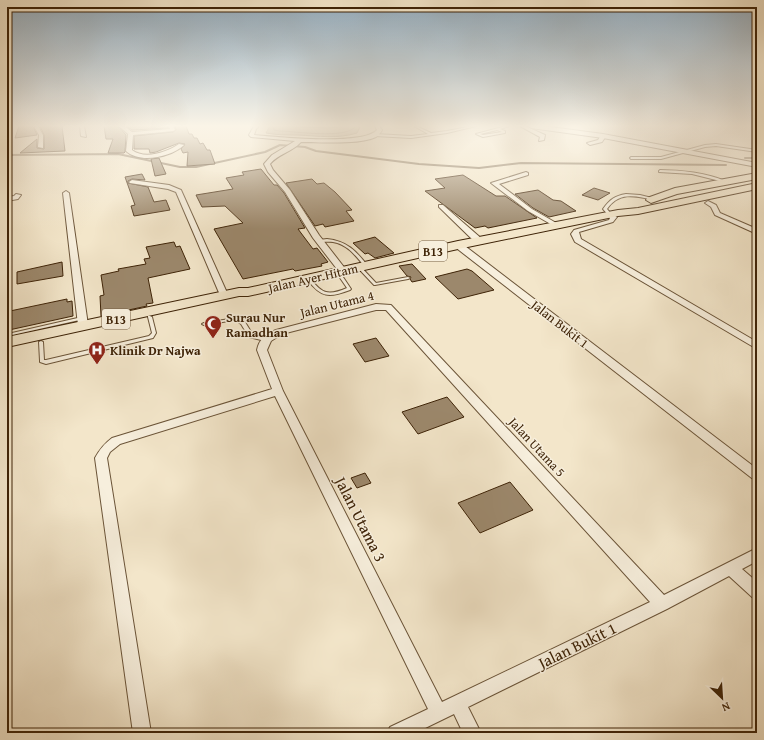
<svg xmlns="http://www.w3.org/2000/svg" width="764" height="740" font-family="'Gentium Book Plus',serif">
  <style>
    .water { fill: #b5a488; stroke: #857054 }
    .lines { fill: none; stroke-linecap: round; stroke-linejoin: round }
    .shore { stroke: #7a6448; stroke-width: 1 }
    .stream { stroke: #857054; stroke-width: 2 }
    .building { fill: #9c886c; stroke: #3e2307 }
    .service-casing { stroke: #6b5438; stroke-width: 2 }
    .minor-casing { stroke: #6b5438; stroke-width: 2 }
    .tertiary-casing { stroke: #6b5438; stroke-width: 2 }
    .primary-casing { stroke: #3e2307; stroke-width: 2 }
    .service { fill: #f7efdd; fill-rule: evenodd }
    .minor { fill: #f7efdd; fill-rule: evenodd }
    .tertiary { fill: #f7efdd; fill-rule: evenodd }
    .primary { fill: #f3e6ca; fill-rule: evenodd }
    .labels { text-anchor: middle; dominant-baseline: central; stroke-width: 3; stroke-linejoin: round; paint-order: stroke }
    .shield { fill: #f7efdd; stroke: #766047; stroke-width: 1 }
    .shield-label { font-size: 12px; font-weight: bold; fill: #3e2307 }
    .street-label { font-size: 13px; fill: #3e2307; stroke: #f7efdd }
    .poi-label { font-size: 13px; font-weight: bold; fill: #3e2307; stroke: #f7efdd; text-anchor: start }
    .near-street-label { font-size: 16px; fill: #3e2307; stroke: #f7efdd }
  </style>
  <rect width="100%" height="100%" fill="#f3e6ca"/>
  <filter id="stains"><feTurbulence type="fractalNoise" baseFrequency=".005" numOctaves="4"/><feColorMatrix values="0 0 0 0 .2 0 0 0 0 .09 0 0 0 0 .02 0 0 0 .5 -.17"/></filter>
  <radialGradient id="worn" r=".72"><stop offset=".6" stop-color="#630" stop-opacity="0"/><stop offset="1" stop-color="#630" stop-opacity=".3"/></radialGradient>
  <path class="water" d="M270 126H358L360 127 357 133C338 139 318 136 298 135 287 135 277 135 266 133Z"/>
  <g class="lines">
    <path class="shore" d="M273 126 274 130 280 131C295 131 347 140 356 126
      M279 126 327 128 349 126"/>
    <path class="stream" d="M7 155 118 154 180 167H196L265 152 280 145 305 147 316 151 419 164 479 168 521 163 726 165
      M745 158H757"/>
  </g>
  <path class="building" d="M19 126H33L37 135 15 138Z
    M40 126H62L65 151 20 153 37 139V148L44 149V135Z
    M104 126H118L126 135 125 152 124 153H108L113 139H106Z
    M126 126H168V128L132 130Z
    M175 126H186L189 134H192L194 138H197L200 144 203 143 207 150H210L215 164 187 166 188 152 183 153 181 149 185 144 179 143 156 152 150 153 149 149H134V136L173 132 176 130Z
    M159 158 166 174 155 176 151 159Z
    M261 169 274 185H277L284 193 305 228 298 229 313 249 317 248 328 262 321 264 322 266 306 269 295 271 293 269 243 279 214 229 243 223 225 206 202 207 196 195 233 189 226 178 244 175 242 172Z
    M142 174 145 180 132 179 128 181V183L148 187 154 202 166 200 170 210 134 216 131 206 135 205 125 177Z
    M463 175 496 196H505L537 218 488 228 485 226 475 228 425 191 445 188 435 179Z
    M312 179 317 184 324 183 335 192 352 210 346 211 354 221 325 227 323 224 315 226 286 183Z
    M594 188 610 193 598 200 582 195Z
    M538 190 553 200 561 201 576 211 549 217 533 208 515 194Z
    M375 237 394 253 375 258 368 253 365 254 353 243Z
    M174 242 176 247 180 246 190 269 148 278 153 303 146 304 147 306 101 316 100 296 104 295 101 275 119 271 118 269 146 264 144 259 150 258 146 247Z
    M62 262 63 276 17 284V272Z
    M412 264 426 279 412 282 410 279 411 277 407 276 399 266Z
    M467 269 472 271 494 290 458 299 435 277Z
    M67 299V302L72 301 73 316 9 330 10 311Z
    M376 338 389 356 365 362 353 344Z
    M447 397 464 417 418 434 402 412Z
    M365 473 371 483 357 488 351 478Z
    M510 482 533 510 480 533 458 503Z"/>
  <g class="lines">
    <defs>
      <path id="service" d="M414 126H416L431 133 447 131 473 126H476L447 133 411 138 375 136 374 135 375 134 411 136 428 134Z
        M506 126H509L500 129 505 131V133L483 137 476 134ZM497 130 502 132 483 135 480 134Z
        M716 144 757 150V152L716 146 705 147 661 159H631L630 158 631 157H661L705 145Z
        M660 170C680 170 708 173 725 181L724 182 692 174 659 172V171Z
        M626 194 640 195 656 199 654 200C636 196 619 191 607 209L612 215 609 216 603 209C610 199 615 196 626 194Z
        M327 239C347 241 356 251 368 266L367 267H365C356 256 347 244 333 242 327 241 322 243 317 241L319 240Z
        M358 266H360L376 283 408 277 410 278 408 279 375 285H374L358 268Z
        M337 271H339L351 289 350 290C329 298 321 298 307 279L308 278H310C322 294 328 296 347 288L336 272Z
        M148 316H150L152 317 156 333 153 338 46 364 40 362V361L39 342 41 341 43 342 44 360H46L149 336 152 333 148 317Z
        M82 317H84V319L12 335 10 334 12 333Z
        M236 318 245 322 253 335 267 339V341H265L249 337 241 324 235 320 204 325 202 324 204 323Z"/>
      <path id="minor" d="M34 126H38L43 135V148L38 147 39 135Z
        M80 126H84L86 137 81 136Z
        M119 126H124L132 132 170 129 169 126H173L175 130 173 131 133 135 132 150C145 160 167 152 179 144L184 145C171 157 140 164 126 151L128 134Z
        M254 126H259L256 129 254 135C277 137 363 146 377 130L375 126H379L382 130C381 132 379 135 376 137 359 145 319 142 301 142 292 152 278 154 270 164L273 170 290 190 319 235 347 271 346 273H340L313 238 285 192 268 172 264 164 272 155 295 141 251 137 249 135Z
        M520 126H525L545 135 544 140 539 141 540 137Z
        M601 135 606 136 602 142 590 145 587 143 598 140Z
        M526 172 528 173V175L499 184 532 209 558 224V226H554L528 211 491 183Z
        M132 180 169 185 181 190 228 295 227 297H221L220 295 176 192 168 189 130 183 129 182Z
        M66 191 69 193 88 325 83 328 78 325 63 193Z
        M16 194 21 195 18 199 7 201V197L14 196Z
        M708 201 716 205 720 213 757 229V234L715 215 711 207 705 203Z
        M439 205H443L482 239V243H476L439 207Z
        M610 213 617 217 613 222 579 232 581 239 757 342V349L575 242 571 234 574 230 609 220 610 218 607 215Z
        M455 243H461L757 469V481L753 479 455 247Z
        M376 304 391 305 664 595 757 548V561L742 569 757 582V599L752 597 729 576 667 609 468 707 481 733H463L454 714 415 733H387L390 727 428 709 275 396 120 444 110 452 107 458 151 733H133L95 458C100 449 104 444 112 438L272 389 257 350C259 339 266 334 276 330ZM376 310H386L650 602 442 702 283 391 267 350 271 341 282 334Z"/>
      <path id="tertiary" d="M528 126H543L603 134 757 163V167L603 138 531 128Z"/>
      <path id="primary" d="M757 173V179L677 194 651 203 646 200 647 198 675 188Z
        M757 183V189L638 214 618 216 458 249 248 296H239L7 347V337L239 288H248L458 241 618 210 638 208Z"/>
    </defs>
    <use href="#service" class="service-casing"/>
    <use href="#minor" class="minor-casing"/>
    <use href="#tertiary" class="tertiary-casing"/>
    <use href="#primary" class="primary-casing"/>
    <use href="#service" class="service"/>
    <use href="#minor" class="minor"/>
    <use href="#tertiary" class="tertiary"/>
    <use href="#primary" class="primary"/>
  </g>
  <linearGradient id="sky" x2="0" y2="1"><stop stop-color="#93aec2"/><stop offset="0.55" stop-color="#faf4e7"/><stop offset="1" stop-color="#faf4e7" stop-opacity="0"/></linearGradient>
  <rect width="764" height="229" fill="url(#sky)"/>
  <defs>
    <symbol id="mosque-pin" viewBox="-11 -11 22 30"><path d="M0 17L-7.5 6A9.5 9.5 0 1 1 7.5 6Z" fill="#8f2418" stroke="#f7efdd"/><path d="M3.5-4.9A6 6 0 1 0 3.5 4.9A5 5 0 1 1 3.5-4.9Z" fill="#fff"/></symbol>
    <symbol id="hospital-pin" viewBox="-11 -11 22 30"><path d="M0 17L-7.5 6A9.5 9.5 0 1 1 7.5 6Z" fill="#8f2418" stroke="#f7efdd"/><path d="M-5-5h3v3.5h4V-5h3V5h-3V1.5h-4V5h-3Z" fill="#fff"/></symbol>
  </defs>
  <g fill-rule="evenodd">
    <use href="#mosque-pin" x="203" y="314" width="20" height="27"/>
    <use href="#hospital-pin" x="87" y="340" width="20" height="27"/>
  </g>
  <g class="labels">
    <g class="shield">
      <rect x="419" y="241" width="28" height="20" rx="3"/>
      <rect x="102" y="309" width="28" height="20" rx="3"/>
    </g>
    <g class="shield-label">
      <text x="433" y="251">B13</text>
      <text x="116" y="319">B13</text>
    </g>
    <g class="street-label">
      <text transform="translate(313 278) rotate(-13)">Jalan Ayer Hitam</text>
      <text transform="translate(337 304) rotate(-14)">Jalan Utama 4</text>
      <text transform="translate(560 324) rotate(38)">Jalan Bukit 1</text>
      <text transform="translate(537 447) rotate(47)">Jalan Utama 5</text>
    </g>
    <g class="poi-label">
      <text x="226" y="317">Surau Nur<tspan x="226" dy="15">Ramadhan</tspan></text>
      <text x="110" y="350">Klinik Dr Najwa</text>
    </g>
    <g class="near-street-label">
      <text transform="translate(361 519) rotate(63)">Jalan Utama 3</text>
      <text transform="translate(577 645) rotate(-26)">Jalan Bukit 1</text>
    </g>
  </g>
  <rect width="764" height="740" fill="none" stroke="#f3e6ca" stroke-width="24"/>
  <rect x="8" y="8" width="748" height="724" fill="none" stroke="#3e2307" stroke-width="2"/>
  <rect x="12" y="12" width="740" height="716" fill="none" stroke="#3e2307"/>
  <g transform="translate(722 698) rotate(155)" stroke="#f7efdd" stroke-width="3" paint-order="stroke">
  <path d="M0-3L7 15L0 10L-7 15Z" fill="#3e2307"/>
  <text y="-6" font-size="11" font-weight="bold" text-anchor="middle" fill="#3e2307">N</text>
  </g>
  <rect width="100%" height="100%" filter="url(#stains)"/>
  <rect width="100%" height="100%" fill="url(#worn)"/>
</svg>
